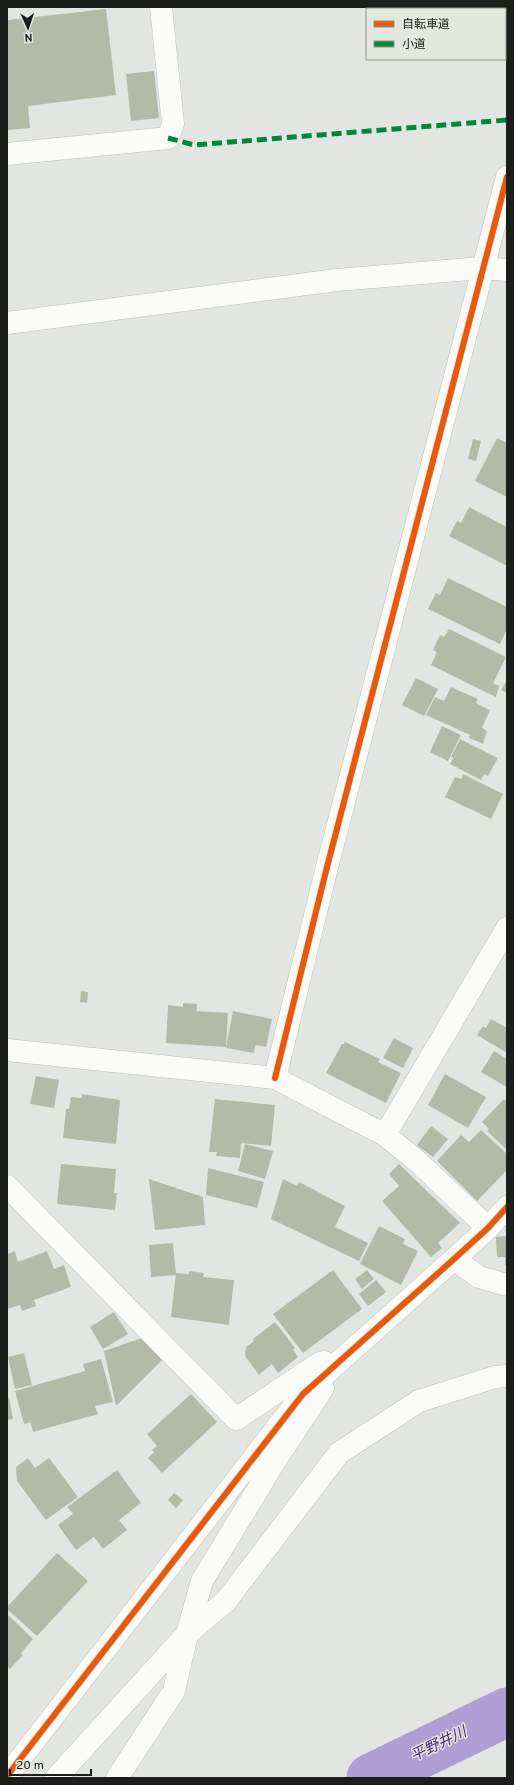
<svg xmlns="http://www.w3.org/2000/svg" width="514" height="1785" font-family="Overpass,'Noto Sans JP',sans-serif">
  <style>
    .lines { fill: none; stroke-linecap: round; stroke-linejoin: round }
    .river { stroke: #af9ed4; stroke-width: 49 }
    .building { fill: #b3bba8 }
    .minor-casing { stroke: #c0c1bd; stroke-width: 23 }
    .minor { stroke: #fbfbfa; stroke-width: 22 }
    .quiet { stroke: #00873e; stroke-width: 5; stroke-dasharray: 10 5; stroke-linecap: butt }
    .cycleway-casing { stroke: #e3e7de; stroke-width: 8 }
    .cycleway { stroke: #e8590c; stroke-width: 6 }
    .labels { text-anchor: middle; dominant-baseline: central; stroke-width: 3; stroke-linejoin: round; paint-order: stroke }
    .water-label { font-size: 15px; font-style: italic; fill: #4c2683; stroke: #e3e7de }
  </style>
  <rect width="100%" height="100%" fill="#e3e5e0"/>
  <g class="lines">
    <path class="river" d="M371 1778 507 1712"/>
  </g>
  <path class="building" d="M106 9 116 95 28 106 30 128 7 130V17L8 20Z
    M154 71 159 118 131 121 126 74Z
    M497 438 507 443V497L475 481Z
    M473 439 481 441 476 461 468 459Z
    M469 507 507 527V566L449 536 457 521 461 523Z
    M448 578 507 607V629L500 644 428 609 436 593 440 595Z
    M449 629 506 657 493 683 499 686 496 697 431 665 437 652 433 650 440 635 444 637Z
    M416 678 438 689 424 716 402 705Z
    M507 680V693L501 690Z
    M451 687 478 699 476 703 490 710 482 728 487 731 483 744 469 738 470 735 426 715 435 697 444 701Z
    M442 726 461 735 448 761 430 752Z
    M460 739 498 758 488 776 484 774 481 780 450 764 453 758 451 757Z
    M463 774 503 794 491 819 445 797 455 777 461 779Z
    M81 991 88 992 87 1003 80 1002Z
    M183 1003 197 1004V1011L228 1013 226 1047 166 1043 168 1005 183 1007Z
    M233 1011 272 1019 266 1047 255 1045 254 1053 226 1048Z
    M491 1019 507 1028V1053L477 1035 483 1026 486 1028Z
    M394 1038 413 1048 403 1068 383 1058Z
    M345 1042 380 1059 378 1062 401 1073 386 1103 326 1073 342 1044H344Z
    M494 1051 507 1059V1087L481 1072Z
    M445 1074 486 1097 468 1128 428 1105Z
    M36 1076 59 1080 54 1108 30 1104Z
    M82 1094 120 1100 116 1144 63 1138 66 1109H69L71 1097 82 1098Z
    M215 1099 275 1105 271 1146 241 1143 240 1158 216 1156 217 1152H209Z
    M504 1099 507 1102V1150L487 1131 489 1129 482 1122Z
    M431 1126 448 1139 433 1157 417 1145Z
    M481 1130 507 1154V1170L477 1201 437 1161 461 1135 469 1142Z
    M245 1144 273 1151 265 1179 238 1171Z
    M61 1164 116 1169 114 1193H117L115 1210 57 1204Z
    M399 1164 460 1223 438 1243 442 1248 431 1257 382 1201 399 1186 389 1174Z
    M208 1168 264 1182 257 1208 206 1195Z
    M149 1179 203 1197 205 1225 155 1230Z
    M283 1179 297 1186 299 1182 345 1206 335 1227 368 1243 359 1261 271 1219Z
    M379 1226 405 1239 403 1244 418 1251 401 1285 360 1264Z
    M507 1236V1265H505V1257H497L496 1237Z
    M173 1243 176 1275 151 1277 149 1245Z
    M15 1251 18 1262 47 1251 54 1269 64 1265 71 1287 34 1300 36 1306 22 1311 20 1305 7 1309V1254Z
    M333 1270 362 1309 303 1353 273 1314Z
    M367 1270 374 1279 362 1289 355 1279Z
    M189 1271 204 1273 203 1277 234 1280 229 1325 171 1317 176 1273 189 1274Z
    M376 1280 386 1292 368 1306 359 1294Z
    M114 1312 128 1334 103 1349 90 1327Z
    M275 1322 295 1348 293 1350 298 1357 278 1373 272 1364 259 1375 245 1356 246 1347 254 1341 253 1339Z
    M142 1338 163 1359 116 1406 104 1351Z
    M24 1353 32 1385 15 1389 8 1357Z
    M101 1359 113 1402 95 1406 98 1414 33 1432 30 1422 24 1424 15 1391 85 1371 83 1364Z
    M191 1394 217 1422 162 1473 148 1458 154 1452 152 1450 157 1446 147 1434Z
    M7 1398H9L13 1419 7 1420Z
    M28 1458 35 1468 49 1458 78 1497 46 1520 17 1481 16 1467Z
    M117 1470 141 1503 119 1520 127 1530 103 1549 94 1537 76 1550 58 1525 73 1514 67 1507Z
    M174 1493 183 1500 176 1508 168 1500Z
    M57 1553 88 1581 37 1636 7 1609V1607Z
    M7 1614 33 1639 21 1653 23 1655 10 1669 7 1666Z"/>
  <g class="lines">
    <defs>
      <path id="minor" d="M7 154 168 138 173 124 161 7
        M7 323 337 280 482 268 507 270
        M7 1050 275 1078 385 1135 417 1161 488 1228
        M275 1078 327 867 507 177
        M385 1135 507 928
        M7 1186 236 1419 320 1363 324 1362
        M454 1259 479 1277 507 1285
        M7 1776 303 1394 454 1259 488 1228 507 1207
        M56 1778 187 1634 226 1601 339 1453 419 1401 495 1377 507 1376
        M117 1778 174 1691 187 1634 202 1581 275 1461 323 1388"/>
    </defs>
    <use href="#minor" class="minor-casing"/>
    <use href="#minor" class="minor"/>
    <path class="quiet" d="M168 138 194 145 507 120"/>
    <defs>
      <path id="cycleway" d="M275 1078 327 867 507 177
        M7 1776 303 1394 454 1259 488 1228 507 1207"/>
    </defs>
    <use href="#cycleway" class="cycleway-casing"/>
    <use href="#cycleway" class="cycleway"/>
  </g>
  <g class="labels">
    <g class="water-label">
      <text transform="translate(439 1745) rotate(-26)">平野井川</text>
    </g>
  </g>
  <rect width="514" height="1785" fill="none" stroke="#1c1e1a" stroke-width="16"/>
  <rect x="366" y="8" width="140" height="52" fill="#e3e7de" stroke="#939790"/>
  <rect x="374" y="21" width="20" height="6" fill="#e8590c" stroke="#939790"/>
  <text x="402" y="28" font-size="12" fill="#1c1e1a">自転車道</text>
  <rect x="374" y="41" width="20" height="6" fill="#00873e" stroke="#939790"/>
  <text x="402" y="48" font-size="12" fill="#1c1e1a">小道</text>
  <g transform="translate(28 28) rotate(177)" stroke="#e3e7de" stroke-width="3" paint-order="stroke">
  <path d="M0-3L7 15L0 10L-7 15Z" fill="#1c1e1a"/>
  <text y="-6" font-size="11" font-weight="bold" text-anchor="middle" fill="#1c1e1a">N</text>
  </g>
  <path d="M10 1769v6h81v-6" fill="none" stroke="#1c1e1a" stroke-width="2"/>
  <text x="16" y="1769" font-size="12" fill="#1c1e1a" stroke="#e3e7de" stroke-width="3" paint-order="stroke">20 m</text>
</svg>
